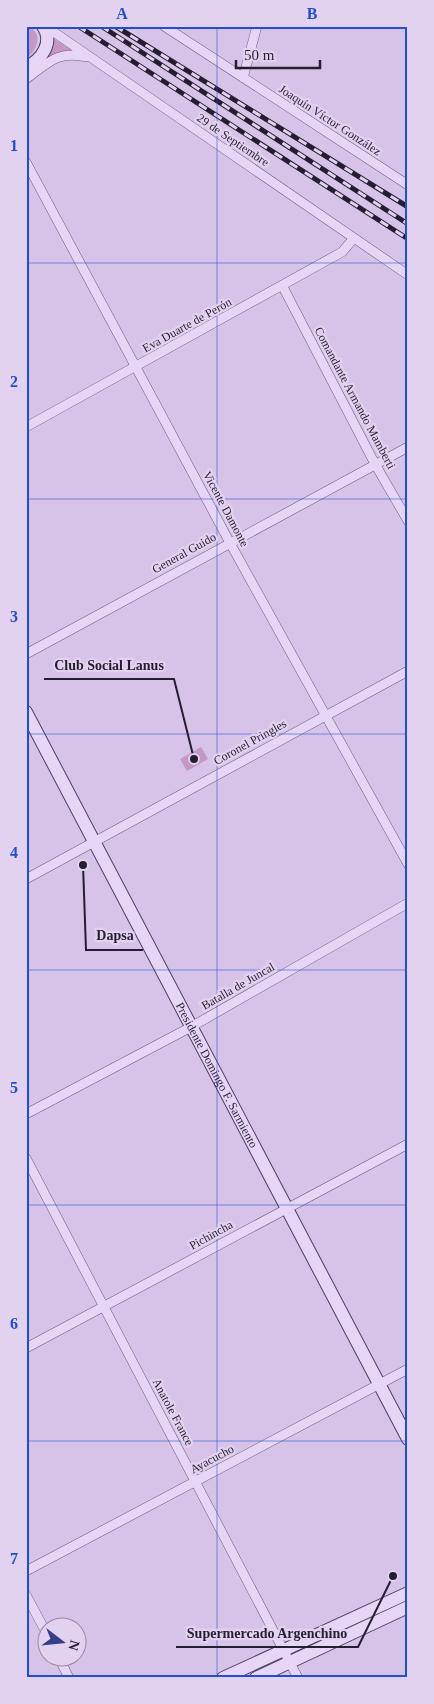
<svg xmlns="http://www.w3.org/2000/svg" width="434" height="1704" font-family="'Times New Roman',serif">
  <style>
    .green { fill: #c498c5 }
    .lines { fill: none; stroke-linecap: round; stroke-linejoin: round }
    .street-casing { stroke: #6a5c80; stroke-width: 10 }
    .secondary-casing { stroke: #4c3f62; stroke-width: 14 }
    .street { stroke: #e6d5f4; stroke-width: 9 }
    .secondary { stroke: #e6d5f4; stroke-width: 12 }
    .rail-casing { stroke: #251e32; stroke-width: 5 }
    .rail { stroke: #e3d1f0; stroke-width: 3; stroke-dasharray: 9; stroke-linecap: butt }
    .grid { fill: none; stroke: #1d4ed8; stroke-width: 1; stroke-opacity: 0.55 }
    .labels { text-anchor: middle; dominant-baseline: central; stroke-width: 4.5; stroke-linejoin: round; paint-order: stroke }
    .street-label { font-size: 12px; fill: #251e32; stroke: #e3d1f0 }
    .leader { fill: none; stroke: #251e32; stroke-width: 2 }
    .callout-dot { fill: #251e32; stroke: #e3d1f0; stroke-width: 2 }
    .callout-label { font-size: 14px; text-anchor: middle; font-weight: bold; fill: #251e32; stroke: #e3d1f0; stroke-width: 4.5; stroke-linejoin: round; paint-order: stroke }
    .neatline { fill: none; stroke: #1d4ed8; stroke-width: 2 }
    .grid-label { font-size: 16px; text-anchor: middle; font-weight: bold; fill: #1d4ed8 }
  </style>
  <rect width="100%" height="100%" fill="#d8c3e8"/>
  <path class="green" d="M26 26C45 31 37 51 26 59Z
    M51 37 73 51 26 75V70Z
    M201 747 208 759 187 771 180 759Z"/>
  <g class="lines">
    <defs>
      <path id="street" d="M45 26 408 275
        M164 26 408 185
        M243 78 257 26
        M26 79C48 63 58 50 86 57
        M26 162 230 543 408 864
        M283 287 375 464 408 521
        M26 427 342 252 354 238
        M26 654 408 447
        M26 879 408 671
        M26 1114 191 1027 408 903
        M26 1158 298 1678
        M26 1348 408 1144
        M26 1571 408 1369
        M26 1595 48 1636
        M58 1656 69 1678"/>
      <g id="secondary">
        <path d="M26 67C42 60 54 42 43 26"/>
        <path id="s1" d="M26 712 408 1439"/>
        <path d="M223 1678 408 1593"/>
        <path d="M256 1678 408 1607"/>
      </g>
    </defs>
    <use href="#street" class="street-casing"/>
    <use href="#secondary" class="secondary-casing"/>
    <use href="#street" class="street"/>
    <use href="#secondary" class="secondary"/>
    <defs>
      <path id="rail" d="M78 26 408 239
        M101 26 408 224
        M115 26 408 207"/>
    </defs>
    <use href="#rail" class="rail-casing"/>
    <use href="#rail" class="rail"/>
  </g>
  <path class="grid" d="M217 26V1678M26 263H408M26 499H408M26 734H408M26 970H408M26 1205H408M26 1441H408"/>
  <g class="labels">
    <g class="street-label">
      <text transform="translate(330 120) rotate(33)">Joaquín Víctor González</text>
      <text transform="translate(233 140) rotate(34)">29 de Septiembre</text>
      <text transform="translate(187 325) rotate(-29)">Eva Duarte de Perón</text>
      <text transform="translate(355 398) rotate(62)">Comandante Armando Mamberti</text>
      <text transform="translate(226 509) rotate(62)">Vicente Damonte</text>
      <text transform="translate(184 553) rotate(-29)">General Guido</text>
      <text transform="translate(250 742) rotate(-29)">Coronel Pringles</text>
      <text transform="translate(238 986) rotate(-30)">Batalla de Juncal</text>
      <text stroke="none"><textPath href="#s1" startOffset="410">Presidente Domingo F. Sarmiento</textPath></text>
      <text transform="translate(211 1235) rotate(-29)">Pichincha</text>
      <text transform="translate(173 1412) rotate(62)">Anatole France</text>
      <text transform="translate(212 1459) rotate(-28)">Ayacucho</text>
    </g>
  </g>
  <path class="leader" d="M194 759L174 679H44M83 865L86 950H143M393 1576L358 1647H176"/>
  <g class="callout-dot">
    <circle cx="194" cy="759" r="5"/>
    <circle cx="83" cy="865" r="5"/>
    <circle cx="393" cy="1576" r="5"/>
  </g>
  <g class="callout-label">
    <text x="109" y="670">Club Social Lanus</text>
    <text x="115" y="940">Dapsa</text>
    <text x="267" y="1638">Supermercado Argenchino</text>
  </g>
  <rect width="434" height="1704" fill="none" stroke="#e3d1f0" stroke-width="55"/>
  <g transform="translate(62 1642) rotate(106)"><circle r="24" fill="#e3d1f0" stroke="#9789a4"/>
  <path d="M0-4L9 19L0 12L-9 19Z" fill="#333f88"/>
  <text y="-8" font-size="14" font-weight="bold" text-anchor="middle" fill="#251e32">N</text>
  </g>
  <path d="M236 60v8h84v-8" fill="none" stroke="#251e32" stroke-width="2.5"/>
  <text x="244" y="60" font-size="15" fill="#251e32" stroke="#e3d1f0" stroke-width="4" paint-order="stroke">50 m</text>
  <rect x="28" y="28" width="378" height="1648" class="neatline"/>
  <g class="grid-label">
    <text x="122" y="19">A</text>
    <text x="312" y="19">B</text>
    <text x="14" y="151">1</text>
    <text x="14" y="387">2</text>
    <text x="14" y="622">3</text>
    <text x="14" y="858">4</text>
    <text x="14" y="1093">5</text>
    <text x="14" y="1329">6</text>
    <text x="14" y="1564">7</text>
  </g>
</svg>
